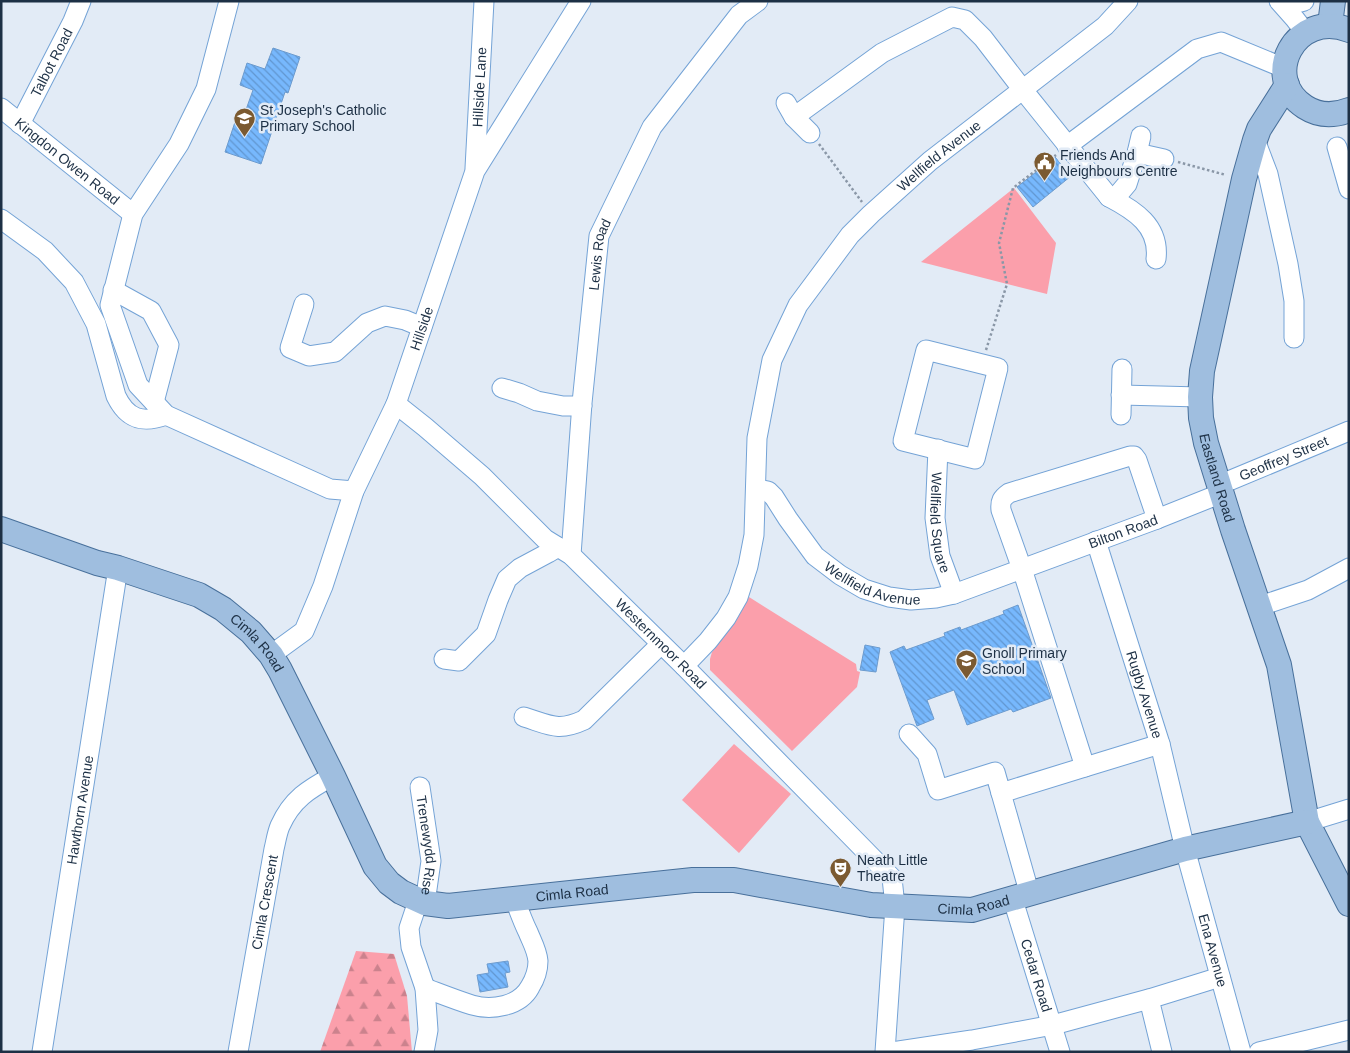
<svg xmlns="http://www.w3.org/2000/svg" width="1350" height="1053" font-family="Helvetica,sans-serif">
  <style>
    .green { fill: #fb9fab }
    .forest { fill: url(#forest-firs) }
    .building { fill: url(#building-back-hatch); stroke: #6c9bce }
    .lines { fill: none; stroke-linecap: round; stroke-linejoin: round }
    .minor-casing { stroke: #74a3d6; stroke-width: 21 }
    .major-casing { stroke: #48709b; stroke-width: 26 }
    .path { stroke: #8a97a7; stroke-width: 2.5; stroke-dasharray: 2.5 2.5; stroke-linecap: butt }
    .minor { stroke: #fff; stroke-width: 19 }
    .major { stroke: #9fbedf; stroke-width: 24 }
    .labels { text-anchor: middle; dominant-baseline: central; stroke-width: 5; stroke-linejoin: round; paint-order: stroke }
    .street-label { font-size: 14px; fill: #1d3045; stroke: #e2ebf6 }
    .poi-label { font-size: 14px; fill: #1d3045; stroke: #e2ebf6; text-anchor: start }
  </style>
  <defs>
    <pattern id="forest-firs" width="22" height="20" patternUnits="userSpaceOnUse" patternTransform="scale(1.25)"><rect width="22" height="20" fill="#fb9fab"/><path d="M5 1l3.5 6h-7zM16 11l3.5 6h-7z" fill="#cb828d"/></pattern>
    <pattern id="building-back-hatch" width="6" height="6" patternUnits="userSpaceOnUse" patternTransform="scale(1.25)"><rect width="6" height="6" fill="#77b8fd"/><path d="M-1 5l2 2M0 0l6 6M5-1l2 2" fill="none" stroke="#6196cf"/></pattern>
  </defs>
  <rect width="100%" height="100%" fill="#e2ebf6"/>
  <path class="green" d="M1014 188 1056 243 1047 294 921 262Z
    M749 597 856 664 857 671 860 672 857 687 792 751 710 670V659L712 652 737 619Z
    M734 744 791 794 739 853 682 800Z"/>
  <path class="forest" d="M356 951 394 954 407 996 412 1052H320Z"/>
  <path class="building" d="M273 48 300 57 288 93 285 92 261 164 225 152 237 116 243 118 253 90 240 85 247 63 265 69Z
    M1055 157 1071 176 1033 207 1017 187Z
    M1018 605 1051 698 1013 712 1011 709 967 725 954 690 927 700 934 719 917 726 890 652 904 646 906 650 945 636 944 633 960 627 961 630 1004 614 1003 611Z
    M865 645 880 648 876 672 860 670Z
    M508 961 510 972 505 973 508 987 480 992 477 975 489 973 487 964Z"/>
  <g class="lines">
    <defs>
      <g id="minor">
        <path d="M229 1 206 89 179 144 133 214 110 305 138 385 166 415 330 489 354 491"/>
        <path d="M1279 1 1295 19 1305 32"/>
        <path d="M1281 1 1293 4 1304 1"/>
        <path d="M786 103 794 117 810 133"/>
        <path id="s1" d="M1 108 133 214"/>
        <path d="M794 117 882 53 952 17 965 20 983 38 1023 90 1109 197C1134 210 1160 226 1156 259"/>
        <path id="s2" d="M20 124 73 21 81 1"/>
        <path d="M1255 140 1268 174 1288 264 1294 301V338"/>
        <path d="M1067 146 1197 49 1221 42 1284 68"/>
        <path d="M1337 147 1349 189"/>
        <path d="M1137 153 1164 159"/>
        <path id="s3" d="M475 168 484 1"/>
        <path d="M1109 197H1116L1127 184 1137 153 1141 136"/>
        <path d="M1 219 45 251 74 282 96 324 116 396C127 419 142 424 166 415"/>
        <path d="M113 290 151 311 169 345 154 402"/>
        <path d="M304 304 290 348 309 356 335 352 367 323 385 316 405 320 422 327"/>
        <path d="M926 350 998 368 975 459 903 441Z"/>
        <path d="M502 388 519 393 537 401 563 406H582"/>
        <path d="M1121 395 1200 397"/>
        <path id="s4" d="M396 404 425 427 482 476 545 539 571 555 684 666 892 878 895 906 885 1052"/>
        <path d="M1121 415 1122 369"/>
        <path id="s5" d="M938 449 935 518 940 556 954 594"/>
        <path id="s6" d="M1219 485 1349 431"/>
        <path id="s7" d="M756 489 768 491 774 497 788 519 815 556 840 575 864 589 889 597 911 600 936 598 954 594 1157 519 1222 493"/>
        <path d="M1157 519 1137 460 1134 456H1130L1009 493C1002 498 1000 501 1001 510L1022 569 1085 767 1160 744"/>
        <path id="s8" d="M1096 541 1160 744 1185 849 1241 1052"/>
        <path id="s9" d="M571 555 582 403 599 236 652 127 739 15 758 1"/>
        <path d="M1260 606 1308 590 1349 568"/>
        <path id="s10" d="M271 655 304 631 323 586 354 491 396 404 475 171 581 1"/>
        <path d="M444 659 459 661 486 634 498 600 507 579 520 568 548 553 558 547"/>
        <path id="s11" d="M684 666 708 641 726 618 738 597 748 566 754 535 757 438 772 360 798 305 850 235 871 214 930 161 1105 26 1128 1"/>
        <path d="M524 717C550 725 558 732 584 720L661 644"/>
        <path d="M909 734 927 754 938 790 995 772 1001 793 1085 767"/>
        <path id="s12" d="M420 787 431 861 425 903"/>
        <path d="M1001 793 1030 895"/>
        <path d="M1307 822 1349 809"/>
        <path id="s13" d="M1013 900 1060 1052"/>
        <path d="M418 901 409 928 411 947 425 988 428 1030 424 1052"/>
        <path d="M425 988C441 994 456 1000 472 1005 492 1011 520 1006 530 987 535 979 538 970 538 961 537 950 532 942 528 932 523 922 519 911 515 900"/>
        <path id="s14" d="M42 1052 118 568"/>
        <path id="s15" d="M238 1052 274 849C276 841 277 833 280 826 292 799 309 789 333 776"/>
        <path d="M892 1052 972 1040 1053 1025 1149 999"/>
        <path d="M1162 1052 1149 999 1220 977"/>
        <path d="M1259 1052 1349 1030"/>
      </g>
      <g id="major">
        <path d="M1330 25 1333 1"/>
        <path d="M1349 30C1295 9 1260 78 1305 107 1319 116 1334 116 1349 110"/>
        <path id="s16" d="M1287 85 1259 129 1255 140 1244 179 1202 371 1200 397 1201 418 1206 443 1233 530 1279 665 1307 822 1349 904"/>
        <path id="s17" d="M1 529 97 563 118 568 199 595 223 609 251 632 271 655 280 670 333 776 375 866 389 883 401 892 425 903 448 906 693 880H734L871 905 972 910 1185 849 1307 822"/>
      </g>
    </defs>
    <use href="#minor" class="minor-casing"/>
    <use href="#major" class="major-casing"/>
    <path class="path" d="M819 144 862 202
      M1178 162 1226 175
      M986 350 1007 284 999 243 1013 188 1056 155"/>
    <use href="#minor" class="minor"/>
    <use href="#major" class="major"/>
  </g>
  <defs>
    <symbol id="school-pin" viewBox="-11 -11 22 30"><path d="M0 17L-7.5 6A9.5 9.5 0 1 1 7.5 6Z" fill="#7b5a31" stroke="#e2ebf6"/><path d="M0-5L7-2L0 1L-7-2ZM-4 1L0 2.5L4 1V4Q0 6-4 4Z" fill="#fff"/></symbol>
    <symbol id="civic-pin" viewBox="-11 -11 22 30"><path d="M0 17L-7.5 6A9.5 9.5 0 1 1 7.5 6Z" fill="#7b5a31" stroke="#e2ebf6"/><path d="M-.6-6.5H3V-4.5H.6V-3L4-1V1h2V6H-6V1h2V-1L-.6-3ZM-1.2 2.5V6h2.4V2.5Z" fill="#fff"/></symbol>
    <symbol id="theatre-pin" viewBox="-11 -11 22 30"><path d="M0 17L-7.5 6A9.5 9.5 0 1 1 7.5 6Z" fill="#7b5a31" stroke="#e2ebf6"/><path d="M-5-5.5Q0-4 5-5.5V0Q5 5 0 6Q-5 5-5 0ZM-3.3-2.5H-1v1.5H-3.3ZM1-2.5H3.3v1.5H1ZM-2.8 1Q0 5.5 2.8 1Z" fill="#fff"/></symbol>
  </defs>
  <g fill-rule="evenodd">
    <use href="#school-pin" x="232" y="106" width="25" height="34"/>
    <use href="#civic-pin" x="1032" y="150" width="25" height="34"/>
    <use href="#school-pin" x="954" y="648" width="25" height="34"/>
    <use href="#theatre-pin" x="828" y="856" width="25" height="34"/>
  </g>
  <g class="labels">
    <g class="street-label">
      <text stroke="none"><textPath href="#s2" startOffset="69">Talbot Road</textPath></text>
      <text stroke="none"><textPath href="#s3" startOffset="81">Hillside Lane</textPath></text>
      <text stroke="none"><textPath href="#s11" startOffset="596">Wellfield Avenue</textPath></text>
      <text stroke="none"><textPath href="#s1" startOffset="85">Kingdon Owen Road</textPath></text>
      <text stroke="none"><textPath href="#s9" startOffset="302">Lewis Road</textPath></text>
      <text stroke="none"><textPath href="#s10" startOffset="366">Hillside</textPath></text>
      <text stroke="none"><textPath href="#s6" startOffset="70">Geoffrey Street</textPath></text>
      <text stroke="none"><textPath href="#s16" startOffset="410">Eastland Road</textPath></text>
      <text stroke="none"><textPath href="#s5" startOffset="74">Wellfield Square</textPath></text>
      <text stroke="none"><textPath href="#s7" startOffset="424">Bilton Road</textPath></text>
      <text stroke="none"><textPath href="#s7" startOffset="158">Wellfield Avenue</textPath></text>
      <text stroke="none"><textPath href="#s4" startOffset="358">Westernmoor Road</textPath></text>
      <text stroke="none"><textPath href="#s17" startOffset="285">Cimla Road</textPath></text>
      <text stroke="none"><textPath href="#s8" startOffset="161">Rugby Avenue</textPath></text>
      <text stroke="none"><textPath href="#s14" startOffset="245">Hawthorn Avenue</textPath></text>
      <text stroke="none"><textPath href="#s12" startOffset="59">Trenewydd Rise</textPath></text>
      <text stroke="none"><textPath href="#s17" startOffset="750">Cimla Road</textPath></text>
      <text stroke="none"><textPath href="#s15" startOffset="152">Cimla Crescent</textPath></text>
      <text stroke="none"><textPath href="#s17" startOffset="1155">Cimla Road</textPath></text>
      <text stroke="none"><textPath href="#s8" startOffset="426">Ena Avenue</textPath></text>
      <text stroke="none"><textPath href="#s13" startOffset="79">Cedar Road</textPath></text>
    </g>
    <g class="poi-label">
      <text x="260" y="110">St Joseph's Catholic<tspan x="260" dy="16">Primary School</tspan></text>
      <text x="1060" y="155">Friends And<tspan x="1060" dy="16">Neighbours Centre</tspan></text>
      <text x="982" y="653">Gnoll Primary<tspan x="982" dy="16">School</tspan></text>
      <text x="857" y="860">Neath Little<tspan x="857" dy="16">Theatre</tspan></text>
    </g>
  </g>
  <rect width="1350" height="1053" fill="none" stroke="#1d3045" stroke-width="5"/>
</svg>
